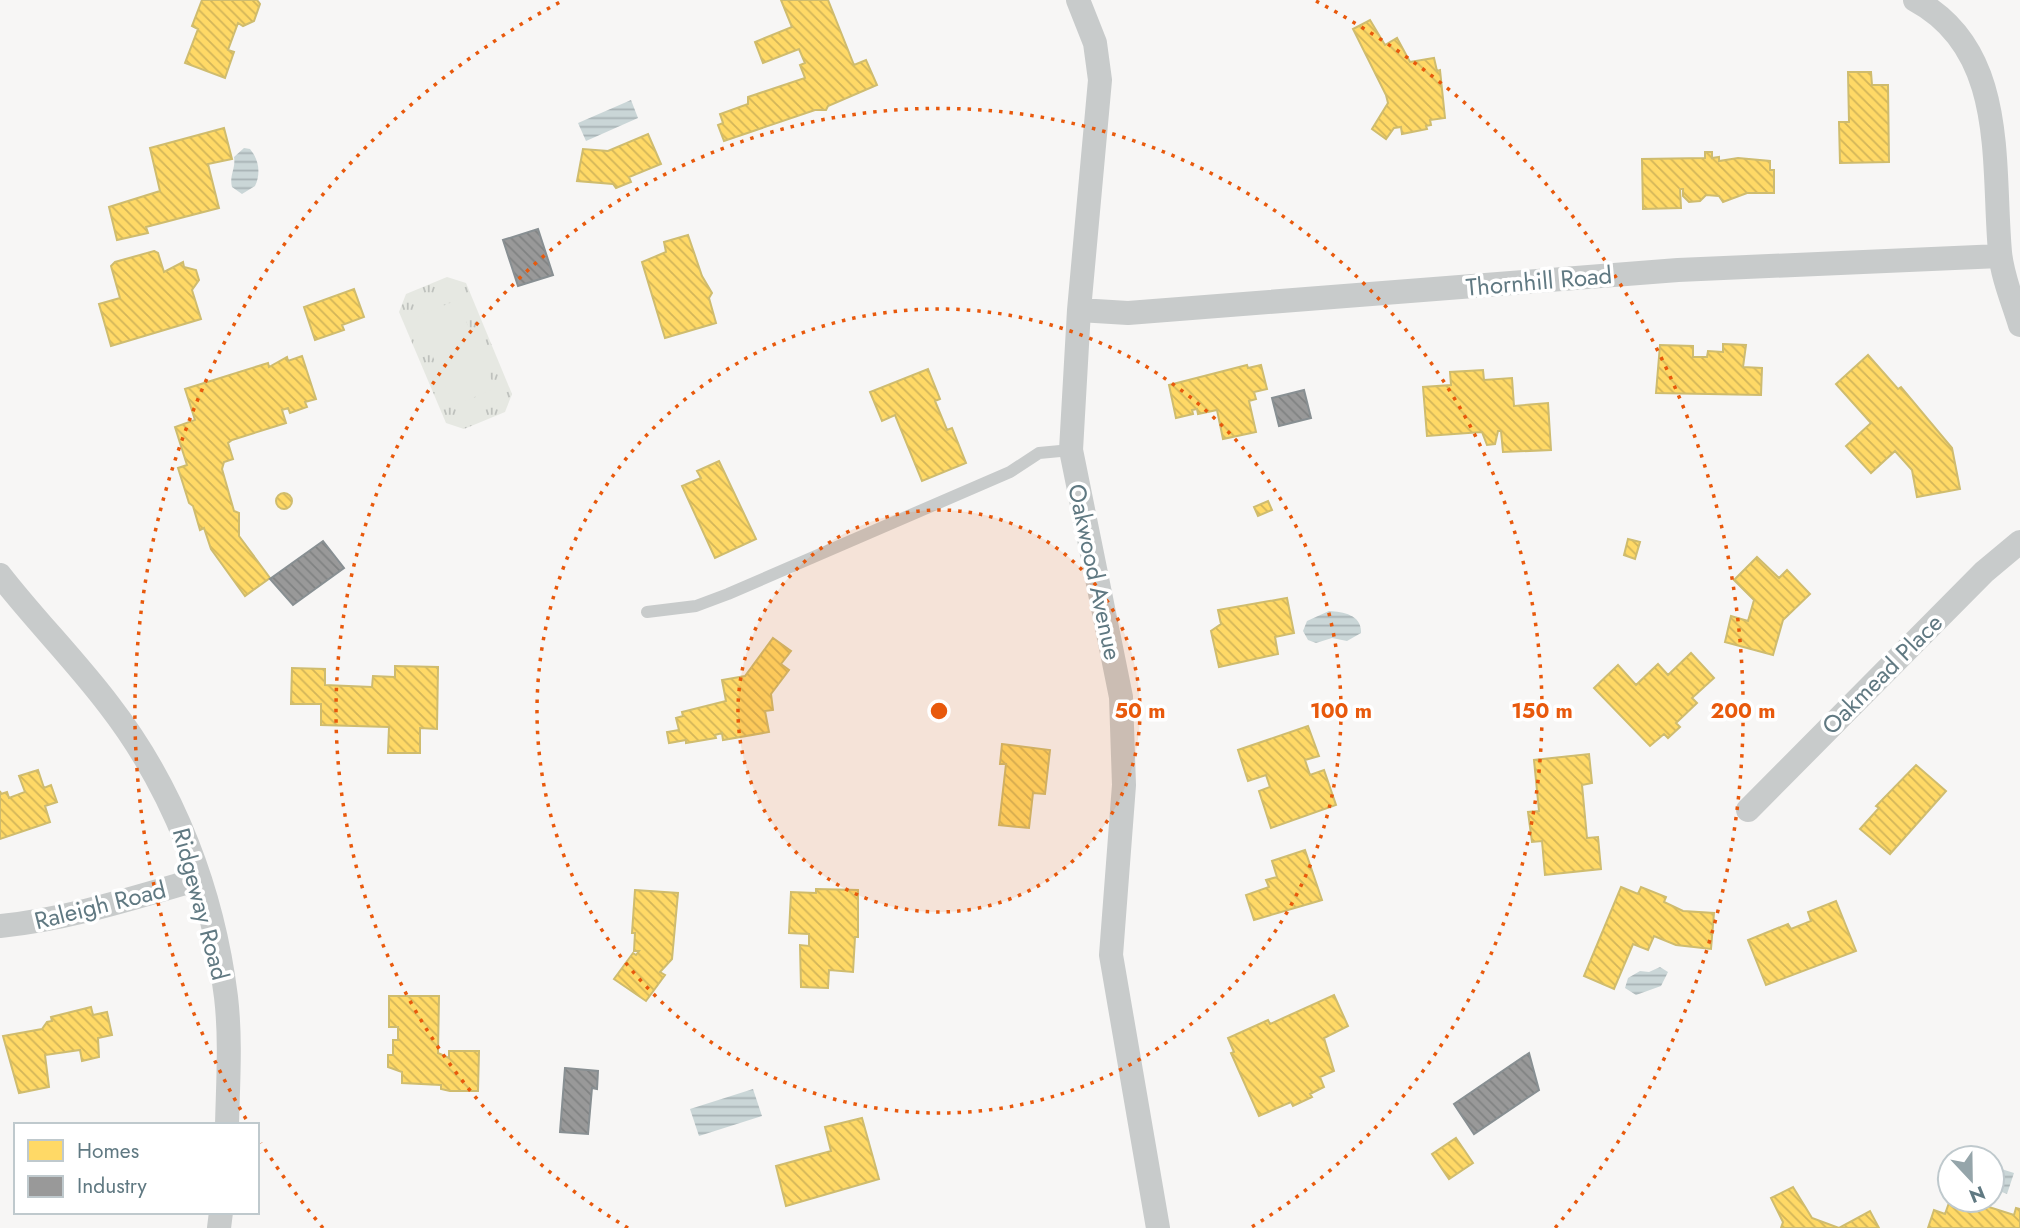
<svg xmlns="http://www.w3.org/2000/svg" width="2020" height="1228" font-family="Jost,sans-serif">
  <style>
    .grass { fill: url(#grass-tufts) }
    .pitch { fill: #e6e8e2 }
    .water { fill: url(#water-rules) }
    .homes { fill: url(#homes-back-hatch); stroke: #cfbc6e; stroke-width: 2 }
    .industry { fill: url(#industry-back-hatch); stroke: #888f92; stroke-width: 2 }
    .lines { fill: none; stroke-linecap: round; stroke-linejoin: round }
    .lane { stroke: #c8cbcb; stroke-width: 12 }
    .street { stroke: #c8cbcb; stroke-width: 24 }
    .ring { fill: none; stroke: #e8590c; stroke-width: 3.5; stroke-dasharray: 3.5 7 }
    .labels { text-anchor: middle; dominant-baseline: central; stroke-width: 7; stroke-linejoin: round; paint-order: stroke }
    .street-label { font-size: 24px; fill: #607982; stroke: #fff }
    .centre { fill: #e8590c; stroke: #fff; stroke-width: 3.5 }
    .ring-label { font-size: 21px; text-anchor: middle; font-weight: bold; fill: #e8590c; stroke: #fff; stroke-width: 7; stroke-linejoin: round; paint-order: stroke }
  </style>
  <defs>
    <pattern id="grass-tufts" width="24" height="20" patternUnits="userSpaceOnUse" patternTransform="scale(1.75)"><rect width="24" height="20" fill="#e6e8e2"/><path d="M3 7l-1-3M5 7V3M7 7l1-3M15 17l-1-3M17 17v-4M19 17l1-3" fill="none" stroke="#bec1bd"/></pattern>
    <pattern id="water-rules" width="6" height="5" patternUnits="userSpaceOnUse" patternTransform="scale(1.75)"><rect width="6" height="5" fill="#cad6d7"/><path d="M0 2.5h6" fill="none" stroke="#a7b2b4"/></pattern>
    <pattern id="homes-back-hatch" width="6" height="6" patternUnits="userSpaceOnUse" patternTransform="scale(1.75)"><rect width="6" height="6" fill="#ffd966"/><path d="M-1 5l2 2M0 0l6 6M5-1l2 2" fill="none" stroke="#d2b559"/></pattern>
    <pattern id="industry-back-hatch" width="6" height="6" patternUnits="userSpaceOnUse" patternTransform="scale(1.75)"><rect width="6" height="6" fill="#999"/><path d="M-1 5l2 2M0 0l6 6M5-1l2 2" fill="none" stroke="#808282"/></pattern>
  </defs>
  <rect width="100%" height="100%" fill="#f7f6f5"/>
  <path class="grass" d="M447 277 466 283 512 394 505 412 464 429 446 423 399 312 406 294Z"/>
  <path class="pitch" d="M457 300 495 388 454 406 416 317Z"/>
  <path class="water" d="M631 100 638 118 586 141 578 123Z
    M244 148 250 149C259 160 261 173 255 186L242 194 232 187C229 176 236 168 234 157Z
    M1329 611C1344 612 1362 615 1361 633L1347 641 1332 638 1316 643 1308 640 1303 631 1307 621Z
    M1660 967 1668 972 1661 986 1636 995 1625 988 1628 978 1640 971 1649 972Z
    M753 1089 762 1116 699 1136 690 1109Z
    M1992 1166 2014 1173 2007 1194 1992 1188Z"/>
  <path class="homes" d="M202 0H257L260 4 254 21 243 26 238 23 228 50 234 52 225 78 185 63 198 29 192 26Z
    M781 0H828L854 65 866 60 877 85 828 106 826 110H815L724 141 718 125 723 123 720 114 748 104V97L805 78 800 65 805 63 799 49 763 63 755 42 792 27Z
    M1370 20 1385 45 1397 38 1410 62 1434 58 1437 71 1440 70 1445 118 1430 120 1431 125 1426 126 1427 129 1402 134 1401 127 1394 128 1386 139 1372 129 1388 103 1386 95 1353 29Z
    M1848 72H1871L1872 85H1888L1889 162 1840 163 1839 122H1849Z
    M224 128 232 159 208 164 219 208 146 227 148 233 117 240 109 207 160 191 150 148Z
    M648 134 661 164 629 177 631 182 616 188 613 184 577 181 583 149 608 151Z
    M1705 152H1712V158L1719 157V161L1738 158 1770 161V170H1774V193H1747L1723 202 1719 196 1706 195 1700 201 1689 202 1683 196V189H1680L1681 208 1643 209 1642 159 1705 158Z
    M688 235 702 276 712 293 709 298 716 323 665 338 642 262 666 252 664 242Z
    M154 251 158 253 164 272 183 262 184 267 196 270 199 280 192 290 201 319 111 346 99 304 120 298 111 266 115 262Z
    M354 289 364 317 342 325 344 330 315 340 304 307Z
    M1723 344 1746 345 1743 367 1762 368 1761 395 1656 393 1660 345 1693 346V357H1707L1708 351 1723 352Z
    M1868 355 1898 389 1901 387 1952 448 1960 489 1917 497 1912 470 1895 451 1871 473 1846 446 1871 423 1836 384Z
    M302 356 316 399 305 402 307 407 290 413 288 408 282 410 286 423 232 440 228 443 233 459 224 462 222 469 234 511 239 513V536L270 578 245 596 211 549 204 528 200 530 193 506 189 503 178 468 187 465 175 427 195 420 185 389 268 363 269 367 287 357 288 361Z
    M1247 365 1248 368 1261 365 1267 389 1254 392 1256 399 1249 401 1256 432 1223 439 1217 410 1198 414 1197 409 1192 410 1193 414 1176 418 1169 385Z
    M928 369 940 399 935 401 947 430 952 428 966 463 922 481 895 415 882 421 870 392Z
    M1483 370 1484 380 1512 378 1514 406 1548 403 1551 450 1503 452 1501 431H1498L1495 444 1487 445 1482 432 1427 436 1423 387 1451 385 1450 372Z
    M719 461 756 539 715 558 682 486 701 478 697 471Z
    M276 501a8 8 0 1 1 16 0a8 8 0 1 1-16 0Z
    M1268 501 1272 510 1258 516 1254 507Z
    M1628 539 1640 542 1635 559 1624 555Z
    M1757 557 1779 578 1787 570 1810 594 1783 620 1773 655 1725 642 1731 616 1748 621 1754 600 1734 580Z
    M1287 598 1294 633 1275 637 1278 654 1219 667 1211 631 1221 624 1218 610Z
    M773 638 791 651 781 664 789 670 771 694 773 710 765 711 769 732 723 740 722 733 715 735 716 738 686 743V740L669 743 667 732 679 730 676 718 683 716 682 712 726 701 722 680 745 676Z
    M1691 653 1714 678 1692 698 1697 703 1676 723 1680 727 1668 738 1664 734 1650 746 1594 688 1618 665 1636 685 1658 664 1668 675Z
    M395 666 438 667 437 729 420 728V753H388L389 727 321 725V704H291L292 668 325 669V685L372 687 373 676 395 677Z
    M1308 726 1319 756 1305 760 1310 775 1324 770 1336 805 1271 828 1259 791 1270 787 1266 775 1248 781 1238 750Z
    M1002 744 1050 750 1045 794 1033 793 1029 828 999 825 1006 764H1000Z
    M1589 754 1592 783 1582 785 1587 838 1598 837 1601 869 1545 875 1542 841 1532 842 1528 812 1539 811 1534 760Z
    M1916 765 1946 791 1890 854 1860 829 1879 808 1876 806Z
    M38 770 44 788 51 785 57 802 45 806 50 822 0 839V791L1 794 7 792 9 798 25 792 19 776Z
    M1305 850 1322 900 1254 920 1246 895 1269 887 1266 880 1277 877 1272 861Z
    M1621 887 1638 894 1641 887 1666 897 1664 902 1683 911 1714 913 1711 949 1676 945 1654 936 1648 950 1633 944 1614 989 1584 976Z
    M816 889 858 890V937H855L853 972 829 970 828 988 801 987 800 945 809 946V934L789 933 791 892 816 893Z
    M635 890 678 893 672 959 660 972 665 975 646 1001 614 979 633 953 636 955 639 951H634L635 933H632Z
    M1836 901 1856 951 1766 985 1748 940 1788 924 1791 929 1811 921 1808 912Z
    M1334 995 1348 1026 1324 1038 1334 1071 1320 1077 1324 1087 1310 1094 1312 1097 1293 1106 1291 1102 1259 1116 1231 1053 1234 1052 1228 1038 1268 1020 1270 1024Z
    M389 996H439L438 1053 449 1058V1051H479L478 1091H450L441 1089V1085L402 1083V1072L388 1067V1055H393V1040H398V1027H389Z
    M91 1007 93 1015 107 1012 112 1035 98 1038 99 1057 82 1061 80 1050 45 1055 49 1087 19 1093 3 1036 42 1029 47 1022 52 1021 51 1017Z
    M862 1118 879 1179 786 1206 776 1166 831 1151 825 1127Z
    M1456 1138 1473 1163 1449 1179 1432 1154Z
    M1793 1187 1812 1218 1839 1228 1870 1211 1879 1228H1781L1783 1222 1771 1198Z
    M1950 1200H1967L2014 1215 2016 1208 2020 1209V1228H1928L1934 1210 1945 1214Z"/>
  <path class="industry" d="M538 229 553 275 518 286 503 240Z
    M1304 390 1311 418 1279 426 1272 398Z
    M323 541 344 568 293 605 270 579Z
    M1529 1053 1539 1090 1474 1134 1454 1104Z
    M565 1068 598 1071 597 1089 592 1088 588 1134 560 1132Z"/>
  <g class="lines">
    <path class="lane" d="M647 612 696 606 728 594 1010 472 1039 453 1071 450"/>
    <path class="street" d="M1078 0 1095 43 1100 80 1079 310 1071 450 1121 697 1124 785 1111 955 1158 1228
      M1915 0C2008 50 1992 164 2000 252 2002 276 2013 302 2020 325
      M1079 310 1128 313 1678 270 2000 256
      M0 575C35 620 75 660 109 705 174 789 213 892 226 997 231 1039 228 1083 227 1125
      M1748 810 1984 572 2020 542
      M0 926C69 919 133 898 199 879
      M219 1228 221 1212"/>
  </g>
  <circle cx="939" cy="711" r="201" fill="#e8590c" fill-opacity=".12"/>
  <g class="ring">
    <circle cx="939" cy="711" r="201"/>
    <circle cx="939" cy="711" r="402"/>
    <path d="M628 1228A603 603 0 1 1 1250 1228"/>
    <path d="M323 1228A804 804 0 0 1 261 1143M246 1119A804 804 0 0 1 562 1M1316 1A804 804 0 0 1 1555 1228"/>
  </g>
  <g class="labels">
    <g class="street-label">
      <text transform="translate(1539 281) rotate(-5)">Thornhill Road</text>
      <text transform="translate(1095 572) rotate(78)">Oakwood Avenue</text>
      <text transform="translate(1882 674) rotate(-45)">Oakmead Place</text>
      <text transform="translate(201 904) rotate(75)">Ridgeway Road</text>
      <text transform="translate(100 905) rotate(-14)">Raleigh Road</text>
    </g>
  </g>
  <circle cx="939" cy="711" r="10" class="centre"/>
  <g class="ring-label">
    <text x="1140" y="718">50 m</text>
    <text x="1341" y="718">100 m</text>
    <text x="1542" y="718">150 m</text>
    <text x="1743" y="718">200 m</text>
  </g>
  <rect x="14" y="1123" width="245" height="91" fill="#ffffff" stroke="#bfc9cd" stroke-width="2"/>
  <rect x="28" y="1140" width="35" height="21" fill="#ffd966" stroke="#bfc9cd" stroke-width="2"/>
  <text x="77" y="1158" font-size="21" fill="#607982">Homes</text>
  <rect x="28" y="1176" width="35" height="21" fill="#999999" stroke="#bfc9cd" stroke-width="2"/>
  <text x="77" y="1193" font-size="21" fill="#607982">Industry</text>
  <g transform="translate(1971 1179) rotate(158)"><circle r="33" fill="#ffffff" stroke="#bfc9cd" stroke-width="2"/>
  <path d="M0-5L12 26L0 18L-12 26Z" fill="#95a5aa"/>
  <text y="-10" font-size="19" font-weight="bold" text-anchor="middle" fill="#607982">N</text>
  </g>
</svg>
